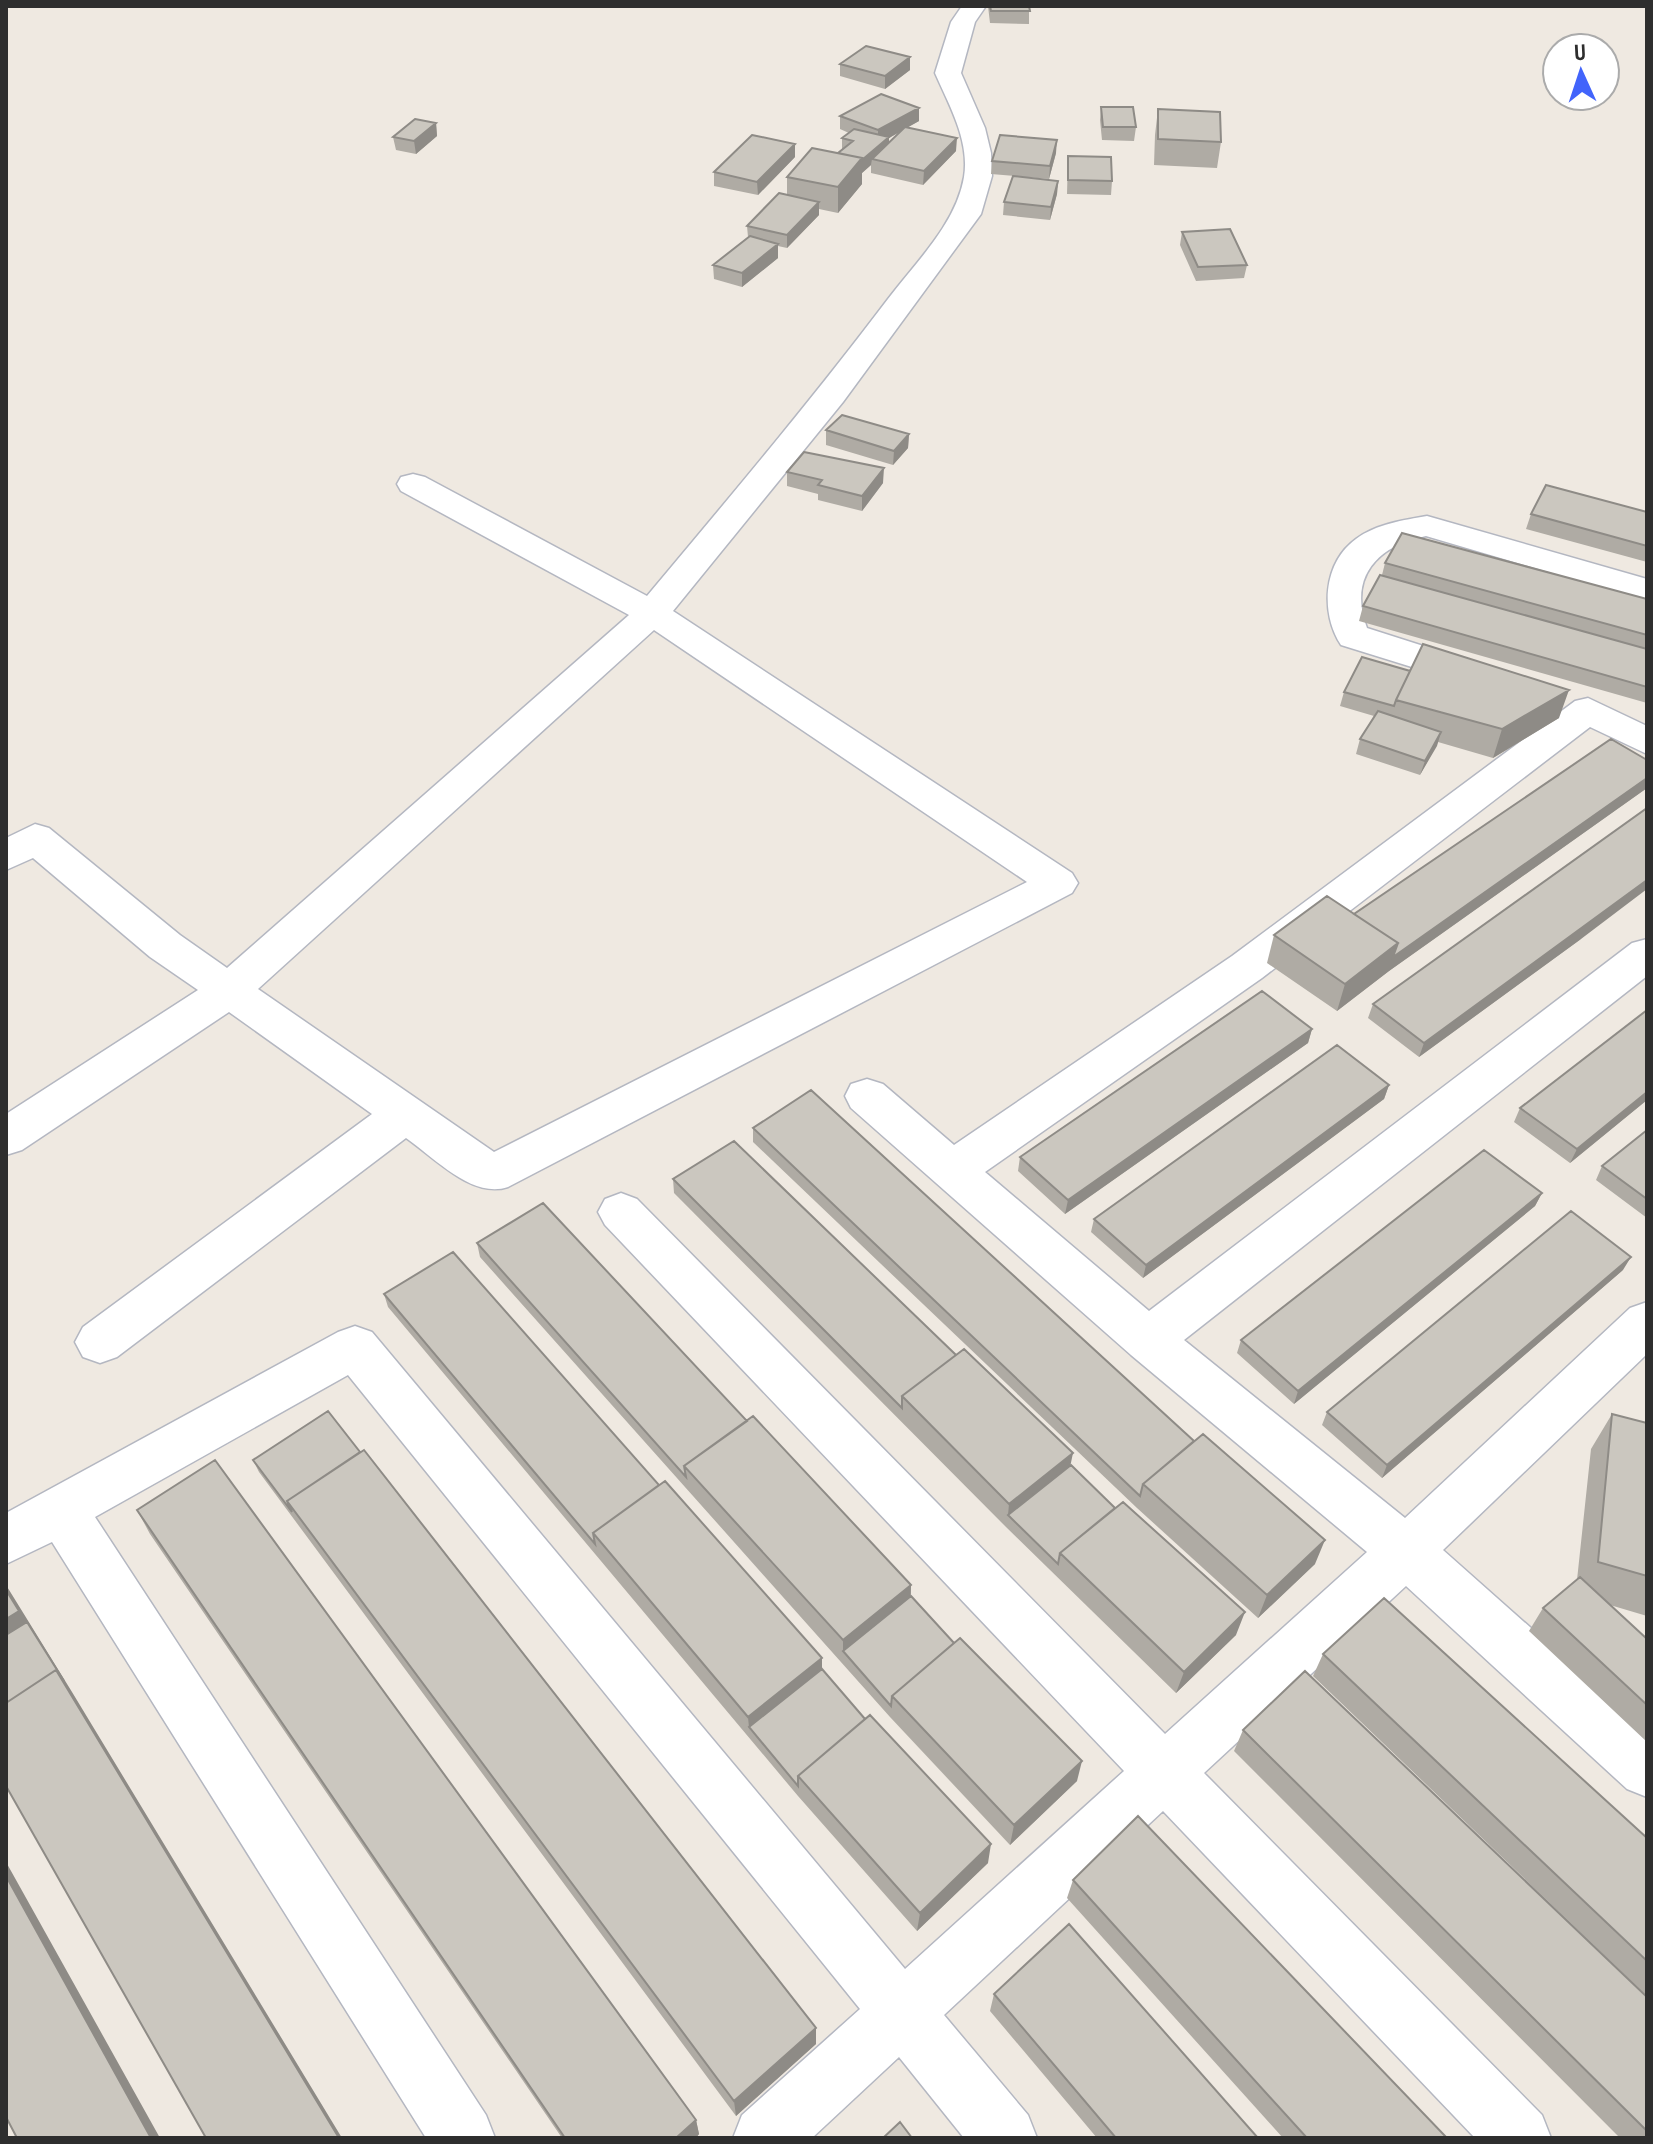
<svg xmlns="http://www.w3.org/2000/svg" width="1653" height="2144" font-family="'PT Sans Narrow',sans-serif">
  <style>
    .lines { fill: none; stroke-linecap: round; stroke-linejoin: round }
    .minor-casing { stroke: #b4b7c1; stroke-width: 3 }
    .minor { fill: #fff; fill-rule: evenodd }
    .wall { fill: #afaba4; fill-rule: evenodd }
    .shaded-wall { fill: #8e8b86 }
    .building { fill: #cbc7bf; stroke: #8e8b86; stroke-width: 2 }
  </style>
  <rect width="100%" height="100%" fill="#efe9e1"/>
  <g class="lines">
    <defs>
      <path id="minor" d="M962 6H986L975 22 961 73 985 128 991 153 992 176 981 214 843 402 673 611 1072 873 1078 883 1072 893 508 1187C472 1199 435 1158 406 1138L117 1357 100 1363 83 1357 75 1342 83 1327 372 1114 229 1012 22 1150 6 1155V1114L198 990 150 957 33 858 6 870V838L35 824 49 828 180 935 227 968 629 615 401 491 397 484 401 477 413 474 425 477 647 596C729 498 811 401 888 299 916 262 956 224 964 177 970 141 949 105 935 73L951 22ZM654 630 1027 882 494 1152 258 989Z
        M1427 516 1647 579V601L1426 536C1377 546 1348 577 1367 628L1486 666 1491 674 1486 682 1473 686 1341 645C1320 613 1323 563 1356 539 1376 524 1404 520 1427 516Z
        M1588 698 1647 726V754L1590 727 1262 978 985 1172 1149 1311 1632 943 1647 939V976L1184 1340 1405 1518 1630 1308 1647 1302V1354L1443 1550 1647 1731V1797L1627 1789 1406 1586 1204 1773 1542 2115 1551 2138H1475L1163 1811 944 2015 1028 2115 1037 2138H964L899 2057 812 2138H733L742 2115 860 2009 348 1375 95 1517 486 2115 495 2138H426L52 1542 6 1564V1513L338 1332 355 1326 372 1332 905 1969 1124 1771 605 1225 598 1212 605 1199 621 1193 637 1199 1165 1734 1367 1552 1131 1355 851 1108 845 1096 851 1084 867 1079 883 1084 954 1145 1232 956 1575 701Z"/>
    </defs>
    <use href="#minor" class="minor-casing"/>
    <use href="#minor" class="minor"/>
  </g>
  <path class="wall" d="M988 6H1029V24L990 23Z
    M840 64 910 70 885 89 840 76Z
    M1101 107 1136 127 1134 141 1102 140 1100 120Z
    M1158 109 1221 142 1217 168 1154 165 1155 135Z
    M840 116 919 121 908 127 956 151 923 185 871 173V165L862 173V184L838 213 819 209V215L787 248 778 246V258L742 287 714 279 713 265 748 237 747 226 787 195V177L838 153 842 150V138L849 133 840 129ZM901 131 889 143V138Z
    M436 123 437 136 416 154 396 150 393 137Z
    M1056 153 1049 179 991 174 992 161Z
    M1068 156 1112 181 1111 195 1067 194Z
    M795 157 758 195 714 186V172Z
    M1058 181 1057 194 1050 220 1003 215 1004 202Z
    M1182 232 1247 265 1244 278 1196 281 1180 245Z
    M826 430 909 434 908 448 893 465 826 445Z
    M787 472 883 483 862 511 818 500V494L787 486Z
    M1647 512V562L1526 529 1531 514Z
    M1385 563 1647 599V703L1359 621 1363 606 1382 575Z
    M1344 692 1559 718 1493 758 1438 742 1420 775 1356 754 1360 739 1374 716 1340 706Z
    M1647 760V788L1389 971 1337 1011 1267 963 1274 935 1354 914Z
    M1581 939 1419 1057 1368 1018 1373 1004Z
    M1312 1029 1308 1043 1065 1214 1018 1171 1020 1157Z
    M1389 1085 1384 1099 1143 1278 1091 1232 1094 1219Z
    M1647 1100 1570 1163 1514 1122 1520 1108Z
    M753 1128 1315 1564 1258 1618 1137 1508 753 1142Z
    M1647 1130V1218L1596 1180 1602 1166Z
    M673 1179 1071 1465 1236 1635 1176 1693 1006 1527 674 1193Z
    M1542 1193 1535 1206 1294 1404 1237 1353 1241 1340Z
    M477 1243 747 1421 911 1585V1596L1077 1781 1010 1845 890 1717 480 1257Z
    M1623 1270 1382 1478 1322 1425 1327 1412Z
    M384 1294 822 1669 988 1863 917 1931 798 1796 388 1307Z
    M1612 1414 1647 1423V1616L1610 1605 1647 1639V1742L1529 1631 1543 1608 1577 1580 1591 1449Z
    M253 1460 816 2044 736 2116 259 1472Z
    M137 1510 696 2120 699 2134 696 2138H562L150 1534Z
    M1323 1654 1647 1838V1996L1313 1676Z
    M1243 1730 1647 1997V2138H1620L1234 1751Z
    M1073 1880 1447 2138H1283L1067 1898Z
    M994 1994 1258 2138H1097L990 2011Z"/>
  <path class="shaded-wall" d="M910 57V70L885 89V76Z
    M919 108V121L889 138V151L872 159 871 165 862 173V184L838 213V187L862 158 878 144V130Z
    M436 123 437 136 416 154 414 141Z
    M957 138 956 151 923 185 924 171Z
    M1057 140 1056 153 1049 179 1050 166Z
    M795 144V157L758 195 757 182Z
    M1058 181 1057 194 1050 220 1051 207Z
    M819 202V215L787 248V235Z
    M778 244V258L742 287V273Z
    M909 434 908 448 893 465 894 451Z
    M884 468 883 483 862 511V496Z
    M1569 690 1559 718 1493 758 1502 729Z
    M1441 732 1437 746 1420 775 1425 761Z
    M1647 778V788L1389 971 1337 1011 1345 984 1398 943Z
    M1647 880V889L1581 939 1419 1057 1424 1043Z
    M1312 1029 1308 1043 1065 1214 1068 1200Z
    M1389 1085 1384 1099 1143 1278 1146 1265Z
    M1647 1092V1100L1570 1163 1577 1149Z
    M1542 1193 1535 1206 1294 1404 1298 1391Z
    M1631 1257 1623 1270 1382 1478 1387 1465Z
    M1073 1453 1068 1477 1008 1515 1009 1504Z
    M1325 1540 1315 1564 1258 1618 1267 1595Z
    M6 1585 72 1692 342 2138H339L6 1652Z
    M911 1585 910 1608 843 1651V1640Z
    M1245 1612 1236 1635 1176 1693 1184 1672Z
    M822 1658V1680L749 1727 750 1738 748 1717Z
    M1082 1761 1077 1781 1010 1845 1014 1825Z
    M991 1844 988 1863 917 1931 920 1913Z
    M6 1862 160 2138H151L6 1876Z
    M816 2028V2044L736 2116 734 2101Z
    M696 2120 699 2134 696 2138H676Z"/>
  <path class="building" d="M990 6H1029L1030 11H991Z
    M866 46 910 57 885 76 840 64Z
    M881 94 919 108 878 130 840 116Z
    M1101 107H1133L1136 127H1103Z
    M1158 109 1220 112 1221 142 1158 139Z
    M415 119 436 123 414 141 393 137Z
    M905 127 957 138 924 171 872 159Z
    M854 129 889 137 862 160V158L838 153 853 141 842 138Z
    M752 135 795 144 757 182 714 172Z
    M1000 135 1057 140 1050 166 992 161Z
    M812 148 862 158 838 187 787 177Z
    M1068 156 1111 157 1112 181 1068 180Z
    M1013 176 1058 181 1051 207 1004 202Z
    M779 193 819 202 787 235 747 226Z
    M1230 229 1247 265 1198 267 1182 232Z
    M750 236 778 244 742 273 713 265Z
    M842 415 909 434 894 451 826 430Z
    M804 452 884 468 862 496 818 485 822 480 787 472Z
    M1546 485 1647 512V546L1531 514Z
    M1402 533 1647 599V635L1385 563Z
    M1380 575 1647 649V687L1363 606Z
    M1423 644 1569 690 1502 729 1396 700Z
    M1362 657 1410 671 1396 700 1394 706 1344 692Z
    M1378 711 1441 732 1425 761 1360 739Z
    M1611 739 1647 760V778L1393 957 1398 943 1354 914Z
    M1647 808V880L1424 1043 1373 1004Z
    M1327 896 1398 943 1345 984 1274 935Z
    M1262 991 1312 1029 1068 1200 1020 1157Z
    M1647 1010V1092L1577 1149 1520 1108Z
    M1337 1045 1389 1085 1146 1265 1094 1219Z
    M811 1090 1194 1441 1143 1484 1140 1496 753 1128Z
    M1647 1130V1199L1602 1166Z
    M734 1141 956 1355 902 1396V1408L673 1179Z
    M1484 1150 1542 1193 1298 1391 1241 1340Z
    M543 1203 747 1421 684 1466 686 1477 477 1243Z
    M1571 1211 1631 1257 1387 1465 1327 1412Z
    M453 1252 659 1485 593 1533 595 1544 384 1294Z
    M964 1349 1073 1453 1009 1504 902 1396Z
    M328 1411 360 1452 287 1501 292 1512 253 1460Z
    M1612 1414 1647 1423V1576L1598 1562Z
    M753 1416 911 1585 843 1640 684 1466Z
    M1203 1434 1325 1540 1267 1595 1143 1484Z
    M364 1450 816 2028 734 2101 287 1501Z
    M215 1460 696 2120 676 2138H565L137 1510Z
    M1071 1465 1115 1508 1060 1553 1058 1564 1008 1515Z
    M665 1481 822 1658 748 1717 593 1533Z
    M1123 1502 1245 1612 1184 1672 1060 1553Z
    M1580 1577 1647 1639V1705L1543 1608Z
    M6 1590 19 1611 6 1619Z
    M911 1596 954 1643 892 1696 891 1706 843 1651Z
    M1384 1598 1647 1838V1961L1323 1654Z
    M27 1622 64 1681 56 1670 6 1703V1635Z
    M960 1638 1082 1761 1014 1825 892 1696Z
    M822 1669 865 1719 798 1776V1786L749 1727Z
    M56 1670 339 2138H206L6 1786V1703Z
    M1305 1671 1647 1997V2131L1243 1730Z
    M870 1715 991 1844 920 1913 798 1776Z
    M1138 1816 1447 2138H1307L1073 1880Z
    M6 1876 151 2138H17L6 2117Z
    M1069 1924 1258 2138H1116L994 1994Z
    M900 2122 912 2138H883Z"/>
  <rect width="1653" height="2144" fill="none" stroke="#2e2e2e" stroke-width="16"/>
  <g transform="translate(1581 72) rotate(357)"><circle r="38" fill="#ffffff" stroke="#ababab" stroke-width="2"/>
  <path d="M0-6L14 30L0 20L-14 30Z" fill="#4264fb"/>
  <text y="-12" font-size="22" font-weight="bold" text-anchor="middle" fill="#2e2e2e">U</text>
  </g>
</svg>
